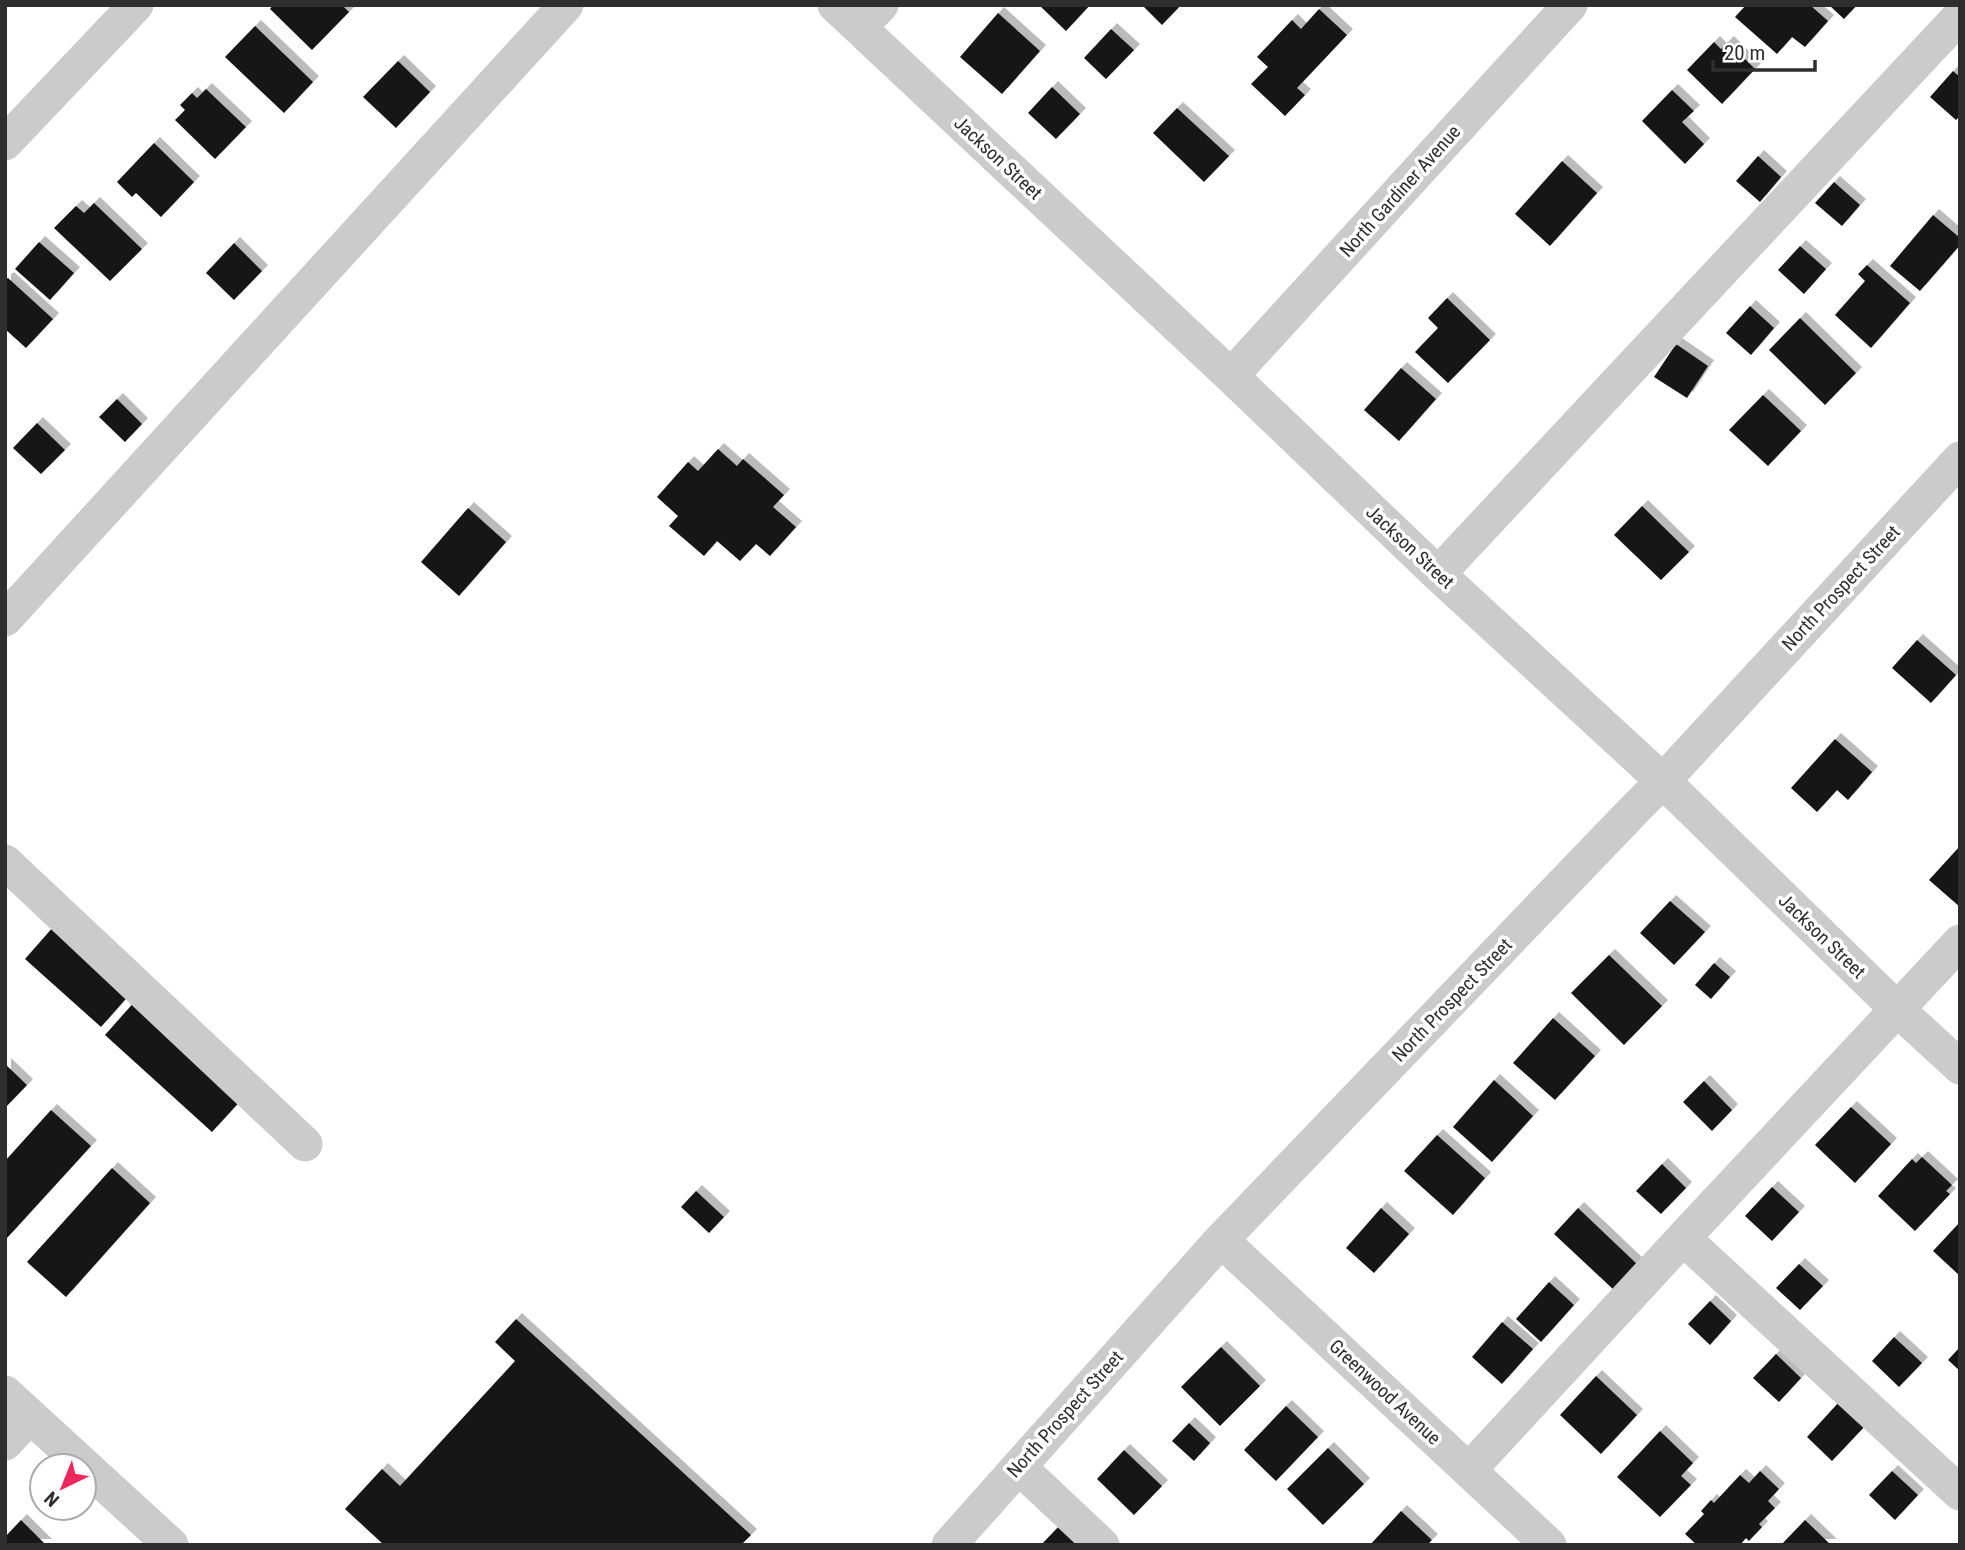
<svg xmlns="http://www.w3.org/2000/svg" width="1965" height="1550" font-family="'Roboto Condensed',sans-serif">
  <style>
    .building { fill: #151515; filter: url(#shadow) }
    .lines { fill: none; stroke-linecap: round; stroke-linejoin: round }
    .minor { stroke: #cbcbcb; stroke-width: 35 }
    .labels { text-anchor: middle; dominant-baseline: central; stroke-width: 7; stroke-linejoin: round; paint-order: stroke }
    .street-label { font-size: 19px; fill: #2e2e2e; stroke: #fff }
  </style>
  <defs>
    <filter id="shadow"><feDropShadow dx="6" dy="-6" stdDeviation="0" flood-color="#0004"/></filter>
  </defs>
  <rect width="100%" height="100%" fill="#fff"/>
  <path class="building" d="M273 5H342L349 12 312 50 270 9Z
    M1039 5H1090L1066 31Z
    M1142 5H1181L1162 25Z
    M1746 5H1810L1828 21 1805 47 1792 37 1777 54 1735 17Z
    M1829 5H1857L1844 19Z
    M1319 9 1347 35 1297 88 1305 95 1285 116 1251 84 1268 67 1257 57 1292 20 1301 29Z
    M998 13 1040 51 1002 94 960 57Z
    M255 26 313 82 284 113 225 57Z
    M1111 29 1134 50 1106 79 1084 58Z
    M1714 42 1721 49 1728 42 1755 69 1722 104 1687 70Z
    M398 61 430 92 396 128 363 97Z
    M1953 71 1960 77V116L1956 120 1930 97Z
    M1052 87 1080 114 1056 139 1028 113Z
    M206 89 246 127 215 159 175 120 185 110 180 105 192 93 197 98Z
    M1672 90 1694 111 1682 122 1704 144 1685 164 1642 121Z
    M1177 108 1229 156 1204 182 1153 133Z
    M154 143 194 182 161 217 136 193 132 197 117 182Z
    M1758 156 1781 177 1760 202 1736 181Z
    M1562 161 1597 193 1550 246 1515 214Z
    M1834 182 1860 205 1842 226 1815 203Z
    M94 203 142 249 110 281 54 228 76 206 84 213Z
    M1933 215 1960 238V245L1920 291 1890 266Z
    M39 242 74 273 50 300 15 269Z
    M234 243 262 271 234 300 206 273Z
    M1800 246 1826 269 1804 294 1778 270Z
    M1867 265 1910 303 1871 348 1835 315 1865 281 1858 274Z
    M8 278 53 319 26 348 5 329V280Z
    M1447 298 1490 340 1448 383 1415 352 1438 328 1428 318Z
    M1750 306 1774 328 1751 355 1726 333Z
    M1800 318 1856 373 1825 405 1769 350Z
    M1676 344 1708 366 1687 398 1654 377Z
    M1401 368 1436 399 1399 441 1364 410Z
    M1763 395 1801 431 1768 466 1729 430Z
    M117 399 142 424 125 442 99 417Z
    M37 423 65 450 41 474 13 448Z
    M718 449 737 466 743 459 784 495 773 507 796 527 770 556 756 544 740 561 717 541 704 556 669 526 678 516 657 497 688 462 698 471Z
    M1642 506 1689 552 1661 580 1614 535Z
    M468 508 506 542 459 596 421 562Z
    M1917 640 1956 675 1931 703 1892 668Z
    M1835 739 1872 772 1848 800 1837 790 1817 812 1791 788Z
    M1960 846V907L1929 880Z
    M1670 901 1705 932 1674 965 1640 933Z
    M54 926 130 994 101 1027 25 959Z
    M1609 955 1662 1006 1624 1045 1571 993Z
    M1714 963 1730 977 1711 999 1695 985Z
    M136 1000 243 1098 212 1132 105 1035Z
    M1553 1018 1595 1056 1555 1100 1513 1063Z
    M5 1064 27 1085 5 1108Z
    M1494 1080 1533 1116 1492 1162 1453 1127Z
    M1704 1081 1732 1110 1712 1131 1683 1102Z
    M1851 1107 1891 1144 1855 1183 1815 1145Z
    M51 1110 91 1146 7 1238 5 1237V1161Z
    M1437 1135 1485 1178 1453 1215 1404 1171Z
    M1922 1157 1952 1185 1946 1191 1950 1194 1915 1231 1878 1196 1912 1159 1916 1163Z
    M1662 1164 1686 1188 1661 1214 1636 1191Z
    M112 1168 150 1203 66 1297 27 1262Z
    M1772 1187 1799 1212 1772 1241 1745 1216Z
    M696 1191 724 1217 709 1233 681 1207Z
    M1381 1208 1409 1234 1374 1273 1346 1248Z
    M1578 1208 1639 1266 1615 1291 1554 1234Z
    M1960 1222V1276L1933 1251Z
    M1799 1264 1823 1286 1800 1310 1776 1288Z
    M1549 1282 1574 1305 1541 1342 1516 1319Z
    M1710 1301 1731 1321 1710 1345 1688 1324Z
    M516 1319 751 1535 741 1545H384L345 1509 382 1469 400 1486 515 1361 495 1342Z
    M1502 1322 1533 1349 1502 1384 1472 1357Z
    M1894 1337 1922 1363 1899 1387 1872 1361Z
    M1221 1347 1260 1386 1220 1426 1181 1387Z
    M1960 1347V1371L1948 1360Z
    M1776 1354 1801 1378 1779 1402 1753 1378Z
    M1596 1376 1637 1415 1601 1454 1560 1415Z
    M1839 1402 1865 1426 1832 1461 1807 1437Z
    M1286 1406 1318 1437 1276 1481 1244 1450Z
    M1189 1423 1210 1443 1194 1461 1172 1441Z
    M1660 1431 1693 1463 1681 1476 1691 1485 1660 1517 1617 1477Z
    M1328 1448 1364 1484 1323 1525 1287 1489Z
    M1124 1450 1162 1486 1134 1515 1097 1479Z
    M1760 1471 1779 1489 1768 1501 1775 1508 1759 1524 1762 1527 1749 1541 1746 1538 1740 1545H1697L1685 1534 1704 1514 1701 1511 1711 1500 1714 1503 1740 1475 1749 1483Z
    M1892 1471 1918 1495 1895 1520 1869 1495Z
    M1401 1511 1432 1540 1427 1545H1370Z
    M21 1520 46 1545H5V1537Z
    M1805 1520 1831 1545H1781Z
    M1062 1523 1085 1545H1041Z"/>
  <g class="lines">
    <path class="minor" d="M835 5 1231 376 1438 574 1663 781 1897 1009 1960 1067
      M860 27 881 5
      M5 143 136 5
      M1231 376 1570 5
      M1438 574 1960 16
      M5 619 566 5
      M5 862 305 1144
      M1683 1238 1960 942
      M1221 1240 1549 1545
      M5 1393 171 1545
      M5 1443 30 1416
      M1019 1467 1102 1545
      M1469 1470 1683 1238 1960 1493
      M949 1545 1221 1240 1635 809 1663 781 1960 459"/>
  </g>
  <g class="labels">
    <g class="street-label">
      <text transform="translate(998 158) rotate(43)">Jackson Street</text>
      <text transform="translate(1400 191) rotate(-48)">North Gardiner Avenue</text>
      <text transform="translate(1410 547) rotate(43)">Jackson Street</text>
      <text transform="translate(1841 588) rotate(-47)">North Prospect Street</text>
      <text transform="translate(1822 936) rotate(44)">Jackson Street</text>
      <text transform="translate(1452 1000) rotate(-46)">North Prospect Street</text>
      <text transform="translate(1385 1392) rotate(43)">Greenwood Avenue</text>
      <text transform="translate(1065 1414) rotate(-48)">North Prospect Street</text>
    </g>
  </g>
  <rect width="1965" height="1550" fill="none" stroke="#2e2e2e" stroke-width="14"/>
  <g transform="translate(63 1487) rotate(223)"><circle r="33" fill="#ffffff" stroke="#ababab" stroke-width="2"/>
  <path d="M0-5L12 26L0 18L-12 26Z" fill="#ec285f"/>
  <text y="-10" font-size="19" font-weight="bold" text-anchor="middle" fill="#2e2e2e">N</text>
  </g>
  <path d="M1713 60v10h102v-10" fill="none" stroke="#2e2e2e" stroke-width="3.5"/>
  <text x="1724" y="60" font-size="21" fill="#2e2e2e" stroke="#ffffff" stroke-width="5" paint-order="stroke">20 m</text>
</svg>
